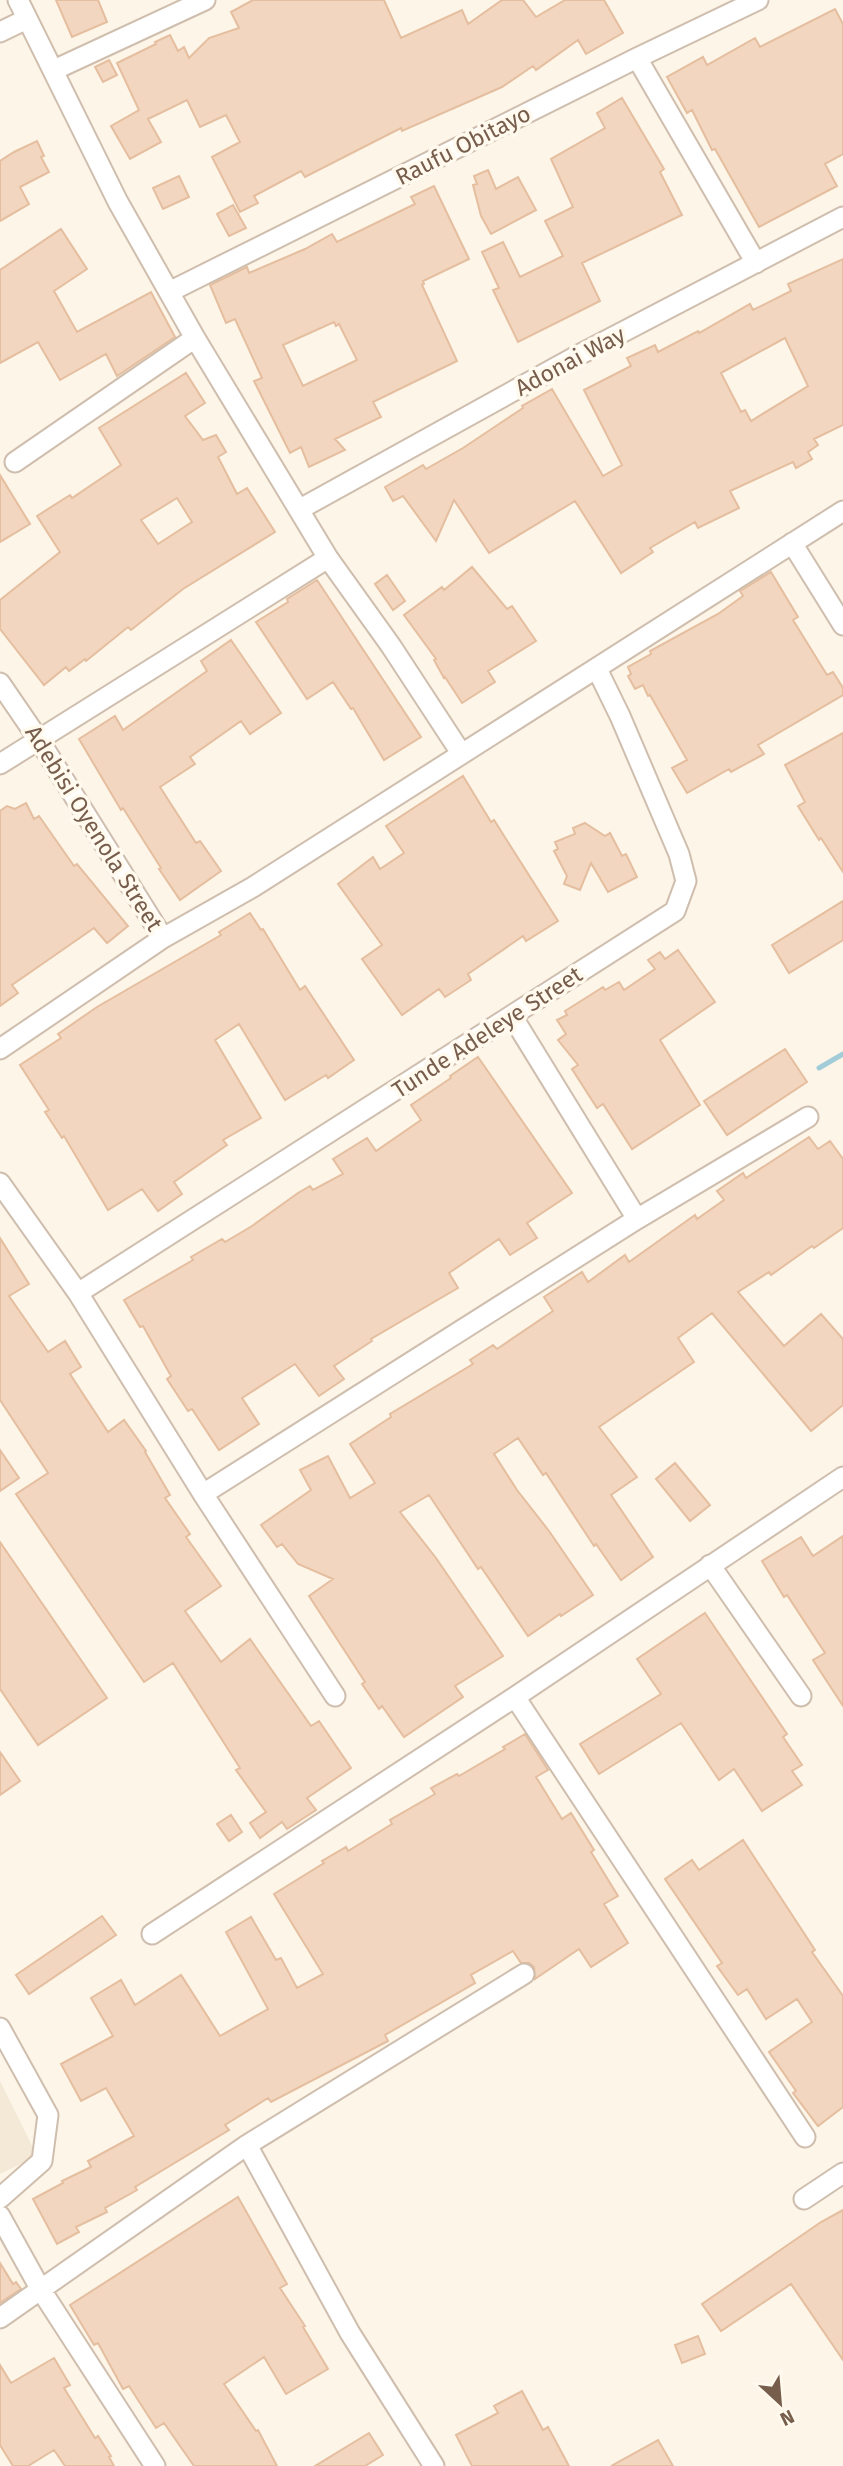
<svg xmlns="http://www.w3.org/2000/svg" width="843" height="2466" font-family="'Fira Sans',sans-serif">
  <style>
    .residential { fill: #f4e8d6 }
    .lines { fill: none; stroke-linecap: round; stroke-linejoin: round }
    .stream { stroke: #a2cdd8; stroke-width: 5 }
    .building { fill: #f2d6bf; stroke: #e5be9f; stroke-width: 2; fill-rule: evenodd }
    .street-casing { stroke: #cfbead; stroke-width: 23 }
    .street { stroke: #fff; stroke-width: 19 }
    .labels { text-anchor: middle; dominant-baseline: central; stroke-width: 7; stroke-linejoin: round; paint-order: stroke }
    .street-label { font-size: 23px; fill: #775d4b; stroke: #fff9ee }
  </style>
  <rect width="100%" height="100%" fill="#fcf5e8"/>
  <path class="residential" d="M0 2081 37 2156 0 2174Z"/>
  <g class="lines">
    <path class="stream" d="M819 1068 843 1054"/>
  </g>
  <path class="building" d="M56 0H98L107 22 72 37Z
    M253 0H384L401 38 462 10 468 24 502 0H523L536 17 565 0H604L623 33 586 54 578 40 536 70 533 66 502 87 402 131 401 128 305 177 301 171 254 196 258 203 240 212 212 157 240 142 226 115 200 127 187 100 148 119 161 142 130 159 111 126 139 110 117 63 156 44 155 42 170 35 178 51 184 47 189 58 209 38 239 28 231 12Z
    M835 9 843 24V154L825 164 837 186 759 227 715 149 712 150 692 110 687 113 667 77 703 57 707 65 755 38 760 47Z
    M109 60 117 75 103 82 95 67Z
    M622 98 664 169 660 172 682 215 582 263 600 301 518 342 493 290 499 288 482 252 503 242 520 277 563 256 545 221 573 207 551 159 605 128 597 113Z
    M37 141 44 156 41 157 49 172 20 187 29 204 0 221V161L14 152Z
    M488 170 496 189 518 177 536 210 491 234 481 216 473 185 477 184 474 176Z
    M179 176 189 197 163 209 153 188Z
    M434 186 469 259 423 281 424 284 422 285 457 361 373 402 381 417 335 439 345 450 309 467 301 447 290 453 254 381 262 378 235 319 226 323 210 285 247 267 249 273 305 249 332 234 337 242 415 204 411 197ZM334 322 336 326 339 324 357 360 303 386 283 345Z
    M233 205 246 228 229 236 217 214Z
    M61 229 87 269 54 291 77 332 151 292 175 337 117 376 106 354 60 380 38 342 0 363V270Z
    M843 259V425L814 439 818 445 808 452 812 459 796 468 793 462 730 491 739 508 698 528 695 522 650 548 653 552 621 573 575 501 489 553 454 500 436 541 403 496 393 501 385 487 423 465 426 469 463 448 523 408 522 406 552 389 603 476 622 465 584 390 631 366 627 358 655 345 658 352 698 331 699 333 750 304 753 310 791 291 788 284ZM785 338 808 386 751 421 745 410 741 412 721 373Z
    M186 373 205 403 185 416 203 440 216 435 226 452 218 457 237 494 247 488 275 532 183 589 131 630 128 627 86 661 85 659 69 671 66 667 44 685 0 629V600L60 552 37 516 70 495 72 498 121 465 99 428ZM177 498 192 522 158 544 141 520Z
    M0 475 30 524 0 542Z
    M472 567 507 609 512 606 536 641 488 671 495 682 462 703 445 677 444 678 434 660 436 659 404 615 442 587 444 590Z
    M771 572 798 617 793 620 827 675 833 672 843 688V695L758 745 764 754 731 772 729 769 687 793 672 768 687 760 650 695 648 696 643 685 635 689 628 676 631 674 628 667 651 654 650 651 718 614 743 596 740 591Z
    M387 575 405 601 393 610 375 584Z
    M317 580 421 737 384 760 353 708 351 709 333 682 307 699 256 622 288 602 287 599Z
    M231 640 281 713 250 734 241 721 190 757 195 764 160 787 196 843 200 841 221 871 180 900 159 869 161 868 123 808 121 810 79 739 115 716 123 730 207 671 201 661Z
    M843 733V872L821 838 819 840 798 806 805 802 785 765Z
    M463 776 491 822 494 820 558 921 526 941 523 936 468 974 471 980 445 997 439 989 402 1015 362 959 382 945 338 884 373 857 380 869 404 853 386 826Z
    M26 803 34 819 39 816 74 866 77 864 128 926 107 943 94 928 12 985 18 993 0 1006V811L7 806 15 809Z
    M585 823 605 836 610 833 622 856 626 854 637 877 608 892 591 863 580 890 564 884 567 876 554 851 558 849 555 842 575 834 573 828Z
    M843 901V940L789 973 772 945Z
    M250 913 261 930 263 929 300 990 305 986 354 1060 328 1078 326 1075 285 1100 239 1024 215 1040 261 1118 223 1140 227 1145 174 1182 182 1194 158 1211 142 1189 108 1210 64 1136 62 1138 45 1112 49 1110 20 1065 61 1038 58 1034 97 1007 221 935 219 932Z
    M678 950 715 1002 660 1040 700 1105 632 1149 603 1104 597 1108 572 1069 578 1065 558 1040 566 1034 557 1020 567 1015 565 1011 603 987 605 990 619 982 624 990 655 969 648 960 660 952 665 959Z
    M785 1049 807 1082 727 1135 704 1101Z
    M478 1057 572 1193 527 1223 537 1238 510 1255 499 1239 449 1273 458 1288 371 1339 372 1341 334 1366 344 1379 319 1396 295 1364 242 1398 259 1424 219 1450 192 1409 188 1411 167 1379 171 1376 143 1326 140 1327 124 1300 193 1260 191 1257 222 1239 225 1242 252 1226 298 1193 310 1186 313 1190 343 1174 333 1159 367 1138 376 1151 421 1120 411 1105 451 1078 450 1076Z
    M809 1137 818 1149 830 1141 843 1159V1228L814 1248 812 1246 771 1275 769 1272 738 1292 784 1346 821 1314 843 1339V1405L811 1431 712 1313 678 1338 694 1362 599 1427 637 1477 611 1495 653 1557 621 1580 596 1544 594 1546 546 1473 543 1475 518 1438 494 1454 517 1490 549 1531 593 1595 561 1616 560 1614 528 1636 481 1567 478 1569 429 1495 400 1512 436 1558 503 1656 455 1686 463 1697 404 1737 382 1706 379 1709 362 1684 365 1682 309 1596 333 1579 298 1564 282 1544 277 1547 261 1525 311 1490 300 1470 328 1456 350 1498 375 1483 350 1444 391 1417 390 1414 473 1364 470 1360 493 1345 497 1349 553 1311 544 1297 582 1272 588 1282 625 1255 629 1262 695 1215 697 1219 724 1200 717 1191 743 1173 746 1178Z
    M0 1238 29 1284 9 1296 48 1352 65 1341 81 1367 70 1374 108 1432 124 1420 146 1451 145 1452 170 1495 165 1498 190 1534 186 1537 221 1586 185 1611 221 1662 250 1639 311 1726 319 1721 351 1768 307 1798 316 1810 287 1829 282 1822 260 1838 250 1823 266 1812 236 1770 240 1768 173 1663 144 1682 16 1494 48 1473 0 1400Z
    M0 1450 19 1478 0 1491Z
    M675 1463 710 1505 690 1521 656 1479Z
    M843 1536V1706L813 1660 825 1653 787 1595 784 1597 762 1561 801 1537 813 1556Z
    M0 1542 107 1698 38 1745 0 1689Z
    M705 1613 787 1734 783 1737 802 1765 792 1771 802 1785 762 1811 734 1769 719 1780 681 1723 599 1774 580 1744 661 1694 637 1659Z
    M525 1734 548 1770 536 1777 562 1819 571 1813 594 1850 591 1852 618 1896 604 1904 628 1943 591 1967 579 1949 535 1979 534 1967 529 1963H521L513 1951 471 1975 475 1983 385 2035 388 2041 271 2102 268 2098 225 2125 229 2130 135 2187 137 2190 105 2208 107 2212 76 2227 79 2232 57 2244 33 2199 63 2183 62 2181 91 2167 88 2161 134 2136 106 2088 81 2101 61 2064 113 2036 91 1998 121 1980 135 2005 181 1975 220 2036 268 2009 226 1932 251 1917 276 1960 281 1958 297 1988 323 1974 274 1894 324 1863 322 1861 346 1847 348 1851 392 1824 390 1820 435 1794 431 1788 457 1774 459 1776 505 1749 503 1747Z
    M0 1752 20 1781 0 1795Z
    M231 1815 242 1832 229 1841 217 1824Z
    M743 1840 815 1950 812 1952 843 1996V2107L818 2126 793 2093 796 2091 769 2052 812 2022 797 1999 766 2019 747 1989 738 1995 717 1966 722 1963 665 1879 692 1860 699 1870Z
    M102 1916 116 1935 29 1994 16 1975Z
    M238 2197 287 2284 280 2288 305 2326 303 2327 328 2369 286 2394 264 2357 224 2384 256 2431 258 2430 277 2466H194L164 2423 156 2428 129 2386 123 2389 98 2343 94 2345 70 2305Z
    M843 2210V2360L791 2284 721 2331 702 2304 821 2222Z
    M0 2263 13 2284 16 2282 21 2289 0 2303Z
    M698 2336 705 2354 682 2363 675 2345Z
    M54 2358 70 2385 64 2388 95 2438 98 2436 111 2456 109 2457 114 2466H65L54 2450 28 2466H13L0 2445V2365L11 2383Z
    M522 2391 543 2430 548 2427 569 2466H472L456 2435 498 2413 494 2406Z
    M369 2433 383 2455 365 2466H315Z
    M658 2440 673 2466H611Z"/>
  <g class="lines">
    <defs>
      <path id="street" d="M18 0 118 202 195 338 328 558 391 646 461 753
        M0 32 27 19
        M637 58 756 263
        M54 70 205 0
        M169 292 637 58 758 0
        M15 462 195 338
        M300 509 573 358 843 217
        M792 543 843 625
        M0 683 39 740 163 938
        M0 764 328 558
        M512 1016 637 1219
        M0 1049 163 938 253 887 843 511
        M0 1183 78 1293 203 1494 335 1696
        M78 1293 675 911 686 881 679 854 620 716 597 669
        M203 1494 637 1219 808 1117
        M710 1565 801 1696
        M515 1697 805 2137
        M152 1934 515 1697 843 1477
        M0 2028 48 2115 42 2161 0 2198
        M247 2145 350 2333 434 2466
        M804 2199 843 2173
        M0 2216 41 2290 155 2466
        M0 2318 247 2145 524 1974"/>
    </defs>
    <use href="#street" class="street-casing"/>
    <use href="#street" class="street"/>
  </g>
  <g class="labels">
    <g class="street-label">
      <text transform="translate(463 145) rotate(-27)">Raufu Obitayo</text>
      <text transform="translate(570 361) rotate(-28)">Adonai Way</text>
      <text transform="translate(94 828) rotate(58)">Adebisi Oyenola Street</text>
      <text transform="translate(487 1032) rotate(-33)">Tunde Adeleye Street</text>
    </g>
  </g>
  <g transform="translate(780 2403) rotate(154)" stroke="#fff9ee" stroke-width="5" paint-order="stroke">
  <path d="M0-5L12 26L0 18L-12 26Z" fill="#775d4b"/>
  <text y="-10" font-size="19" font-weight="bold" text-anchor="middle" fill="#775d4b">N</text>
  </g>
</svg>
